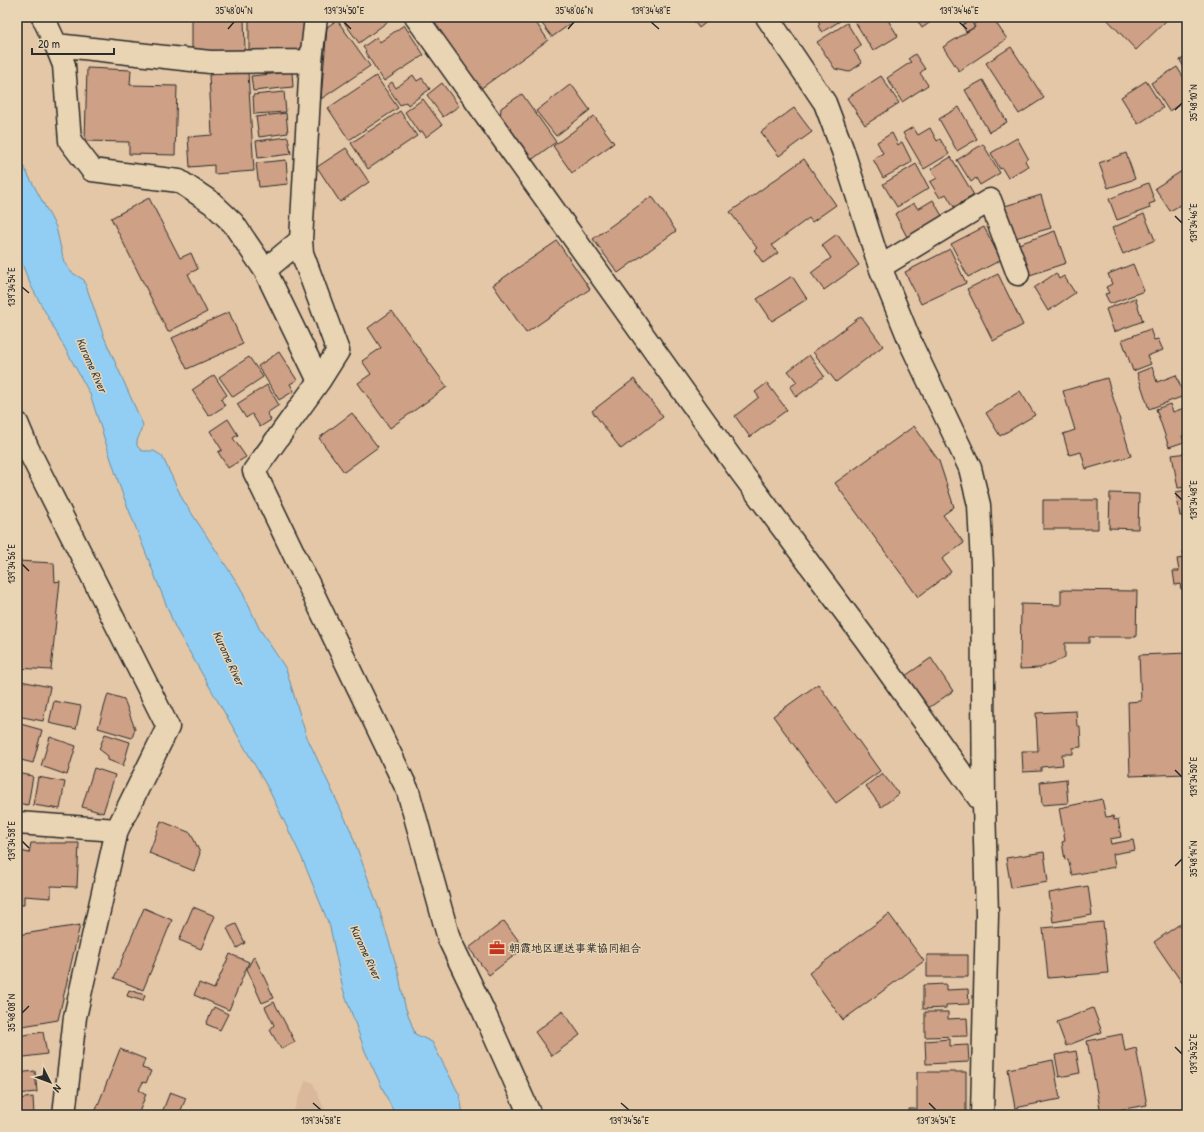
<svg xmlns="http://www.w3.org/2000/svg" width="1204" height="1132" font-family="'Patrick Hand','Klee One',sans-serif">
  <style>
    .built { fill: #d9b89b }
    .water { fill: #92cef3; stroke: #698da3 }
    .building { fill: #cea085; stroke: #2b2b2b }
    .lines { fill: none; stroke-linecap: round; stroke-linejoin: round }
    .minor-casing { stroke: #2b2b2b; stroke-width: 25 }
    .minor { stroke: #e9d4b3; stroke-width: 22 }
    .ticks { fill: none; stroke: #2b2b2b; stroke-width: 1.5 }
    .labels { text-anchor: middle; dominant-baseline: central; stroke-width: 3; stroke-linejoin: round; paint-order: stroke }
    .poi-label { font-size: 11px; font-weight: bold; fill: #2b2b2b; stroke: #e9d4b3; text-anchor: start }
    .water-label { font-size: 12px; font-style: italic; fill: #3a4349; stroke: #e9d4b3 }
    .neatline { fill: none; stroke: #2b2b2b; stroke-width: 1.5 }
    .ticks-label { font-size: 10px; text-anchor: middle; fill: #2b2b2b }
  </style>
  <rect width="100%" height="100%" fill="#e4c7a7"/>
  <filter id="ink" filterUnits="userSpaceOnUse"><feTurbulence type="fractalNoise" baseFrequency=".025" numOctaves="2"/><feDisplacementMap in="SourceGraphic" scale="8" xChannelSelector="R" yChannelSelector="G"/><feConvolveMatrix kernelMatrix="1 2 1 2 8 2 1 2 1" color-interpolation-filters="sRGB"/></filter>
  <g filter="url(#ink)">
    <path class="built" d="M306 1080 313 1083 327 1115H292Z"/>
    <path class="water" d="M17 154 56 227 64 262 71 272 84 280 104 337 143 425 137 441V446L142 451H154L162 456 183 500 240 587 259 628 286 669 306 735 350 829 379 909 398 971 405 1006 415 1034 432 1042 460 1096 463 1115H395L365 1051 343 989 330 927 302 858 268 788 175 627 121 490 90 394 31 286 17 252Z"/>
    <path class="building" d="M192 17H244L245 51 192 53Z
      M249 17H306V51L249 52Z
      M342 17H394L359 43 341 18Z
      M428 17H532L548 40 480 89Z
      M537 17H580L552 37Z
      M691 17H713L699 28Z
      M816 17H837L840 21 822 32 818 26 820 24Z
      M858 17H886L898 36 873 51 854 20Z
      M915 17H938L922 28Z
      M984 17H992L1007 39 959 71 943 47 975 27 973 25Z
      M1105 17H1170L1136 50Z
      M337 20 370 66 321 99 327 27Z
      M970 20 975 27 966 32 962 25Z
      M847 23 861 46 854 51 862 63 849 72 835 69 817 42Z
      M404 25 424 55 384 81 365 52 366 51 363 47 377 37 380 42Z
      M1011 47 1044 98 1019 114 986 63Z
      M915 54 925 69 920 73 928 85 902 102 887 78 911 62 908 59Z
      M1187 56V73L1180 60Z
      M1177 67 1187 83V100L1169 111 1151 83Z
      M87 68 131 70 130 85 177 86 175 155 129 154V142L85 141Z
      M248 72 254 171 214 174V165L190 167 188 137 212 135 209 75Z
      M292 72 293 87 253 91 251 76Z
      M413 75 417 81 422 78 430 89 408 105 406 102 400 105 387 86 392 82 396 88Z
      M376 76 398 108 349 140 328 108Z
      M881 76 899 103 865 125 847 98Z
      M983 80 1007 122 989 132 965 90Z
      M1146 81 1163 108 1138 124 1121 97Z
      M442 83 459 106 443 117 427 95Z
      M571 84 590 110 556 136 536 111Z
      M284 92 286 112 254 114 253 95Z
      M522 94 556 142 530 161 500 119 501 108Z
      M423 99 442 125 426 137 422 131 419 133 405 112Z
      M959 107 977 139 957 151 939 119Z
      M794 108 812 132 779 156 761 132Z
      M400 111 417 136 368 169 351 143Z
      M286 113 288 133 259 137 256 117Z
      M594 116 614 143 572 173 553 146Z
      M913 127 918 135 930 128 937 141 940 139 949 154 924 169 903 133Z
      M892 133 898 145 902 142 912 162 883 178 873 159 883 153 877 142Z
      M288 137 291 154 258 158 256 141Z
      M1017 138 1028 158 1025 161 1028 166 1008 178 1002 168 1000 169 991 153Z
      M983 144 1000 173 980 185 976 178 971 182 957 160Z
      M346 148 369 182 340 202 317 167Z
      M1126 153 1135 179 1108 188 1099 163Z
      M951 157 974 195 954 207 946 194 940 198 930 182 937 178 931 169Z
      M804 159 836 205 812 222 809 218 772 245 778 253 763 263 754 250 757 248 730 212Z
      M286 160 288 184 259 187 256 163Z
      M916 164 929 188 897 207 883 184Z
      M1185 169 1187 173V201L1170 211 1155 188Z
      M1148 183 1155 202 1149 204 1150 208 1117 220 1109 199Z
      M1041 195 1051 228 1015 238 1005 206Z
      M652 196 676 231 618 273 593 239Z
      M149 198 180 258 191 253 198 269 188 274 207 312 168 332 111 218Z
      M933 200 942 216 907 237 895 214 914 203 918 209Z
      M1144 214 1155 240 1123 254 1112 228Z
      M984 227 1001 260 968 277 951 244Z
      M1055 231 1066 263 1030 275 1019 244Z
      M837 234 859 265 824 290 811 273 831 258 822 245Z
      M557 241 590 289 526 333 493 285Z
      M950 249 966 283 921 304 905 272Z
      M1133 264 1144 291 1110 304 1105 294 1109 293 1106 287 1112 284 1108 274Z
      M1056 273 1059 279 1064 276 1075 293 1048 311 1034 288Z
      M998 274 1023 325 993 341 967 289Z
      M792 276 807 299 772 321 757 299Z
      M1135 298 1143 321 1114 332 1106 309Z
      M1187 303V317L1183 304Z
      M392 311 447 387 390 428 358 383 371 374 362 361 381 348 368 328Z
      M229 312 243 344 187 369 172 338Z
      M861 316 883 346 836 382 813 352Z
      M1150 329 1154 340 1158 339 1163 350 1147 356 1151 364 1133 371 1122 340Z
      M279 352 297 380 290 384 294 391 279 400 258 366Z
      M809 355 824 376 796 397 790 387 797 382 788 371Z
      M249 357 263 377 233 397 219 377Z
      M1152 367 1157 382 1176 375 1184 396 1149 409 1137 373Z
      M214 375 227 395 221 399 225 406 209 416 192 390Z
      M1107 378 1131 456 1086 469 1081 452 1069 455 1063 434 1075 430 1063 391Z
      M634 379 663 417 621 449 592 411Z
      M767 383 787 410 750 437 735 416 759 397 755 392Z
      M267 385 279 405 267 413 271 420 260 427 252 414 246 418 237 404Z
      M1020 391 1035 415 1000 436 986 413Z
      M1170 404 1173 412 1187 407V434L1182 436 1184 442 1169 447 1156 409Z
      M352 413 378 447 344 472 319 438Z
      M228 419 238 435 233 438 246 457 228 468 218 452 222 450 210 431Z
      M914 426 939 461 954 507 943 515 964 543 942 559 951 572 918 597 835 483Z
      M1187 453V487L1178 488 1172 455Z
      M1187 490V528H1185L1183 516H1180L1176 492Z
      M1110 493 1139 494 1138 529 1109 528Z
      M1043 500H1098V529H1043Z
      M1187 550V588L1181 589 1180 584 1175 585 1173 571H1179L1177 559 1184 558 1183 551Z
      M17 561 54 563 55 582 60 581 51 670 17 668Z
      M1061 590 1137 591 1136 637H1089V643H1065V658L1040 668 1020 669 1021 604 1061 605Z
      M1187 653V774L1130 776 1128 702 1141 701 1139 655Z
      M931 658 953 691 927 709 905 676Z
      M21 681 50 687 43 721 17 716V699Z
      M818 684 880 771 836 803 773 716Z
      M108 694 124 699 135 729 132 738 98 728Z
      M54 701 81 706 76 729 49 723Z
      M1076 711 1077 726H1080L1081 747 1073 748V754H1062L1063 765 1041 767V771L1023 772 1022 751H1038L1036 713Z
      M17 723 42 730 33 763 17 759Z
      M105 734 130 742 123 766 108 760V756L99 749Z
      M50 737 76 746 67 775 41 766Z
      M94 768 115 775 103 813 82 807Z
      M17 773 33 776 28 805 17 803Z
      M882 773 899 794 881 807 866 786Z
      M38 777 65 782 60 809 33 805Z
      M1066 779 1068 803 1042 805 1040 782Z
      M1102 799 1106 817 1113 816 1114 820 1118 819 1121 837 1110 839 1111 844 1133 840 1135 850 1113 854 1115 867 1072 875 1068 859 1065 860 1062 842 1065 841 1059 808Z
      M161 821 191 833 200 853 194 871 149 853Z
      M31 843H79L77 887 51 886V898L24 896V905H18L19 915H17V850L29 853Z
      M1044 852 1048 882 1011 888 1006 858Z
      M1088 886 1092 915 1053 922 1049 893Z
      M193 907 215 916 201 949 179 940Z
      M144 908 172 920 143 990 114 978Z
      M889 914 924 961 843 1020 809 973Z
      M1187 919V990L1154 942Z
      M504 921 524 948 489 975 469 948Z
      M1103 922 1108 973 1048 978 1043 928Z
      M236 924 245 943 237 948 227 928Z
      M80 925 58 1020 17 1027V935Z
      M230 954 249 962 229 1010 194 995 199 983 214 989Z
      M927 955H968V977H927Z
      M254 956 274 998 262 1003 247 969Z
      M946 984V990L968 989 969 1004 946 1005V1008L923 1009V985Z
      M129 990 145 995 143 1001 127 996Z
      M274 1002 295 1042 281 1049 270 1030 274 1025 265 1007Z
      M214 1007 228 1014 220 1030 206 1024Z
      M1093 1008 1102 1032 1066 1046 1057 1022Z
      M563 1011 580 1035 552 1056 535 1032Z
      M925 1012H948V1019L967 1018 968 1036 925 1037Z
      M43 1032 47 1054 17 1058V1036Z
      M1122 1034 1125 1051 1136 1048 1147 1105 1101 1113 1087 1041Z
      M950 1039V1046L968 1045 969 1062 926 1064 925 1041Z
      M120 1049 145 1059 142 1068 151 1071 146 1083 143 1082 139 1090 146 1094 138 1115H94Z
      M1076 1051 1080 1073 1059 1077 1055 1055Z
      M1053 1060 1060 1099 1015 1108 1008 1069Z
      M35 1071 37 1092 17 1094V1073Z
      M917 1072H966V1115H909V1109H917Z
      M170 1092 186 1098 179 1115H161Z
      M33 1097 34 1115H17V1099Z"/>
    <g class="lines">
      <defs>
        <path id="minor" d="M43 17 56 45 210 62 311 61
          M316 17 311 61 301 240 265 270 319 381 254 471 408 791 449 939 483 1010 530 1115
          M416 17 738 468 866 640 984 805
          M767 17 825 103 843 151 880 267 912 346 970 468 979 505 982 565 984 805 987 914 982 1115
          M56 45 64 65 70 141 92 170 179 181 212 203 233 223 265 270
          M301 240 302 253 338 351 319 381
          M880 267 990 200 1018 274
          M17 423 27 447 168 727 117 830 75 1017 64 1115
          M17 823 117 830"/>
      </defs>
      <use href="#minor" class="minor-casing"/>
      <use href="#minor" class="minor"/>
    </g>
  </g>
  <path class="ticks" d="M344 22 351 29M651 22 659 29M959 22 967 29M228 29 234 22M568 29 574 22M1175 110 1182 103M1175 216 1182 223M22 287 29 293M1175 493 1182 500M22 564 29 571M1175 770 1182 777M22 841 29 848M1175 866 1182 859M22 1013 29 1006M1175 1047 1182 1054M313 1103 321 1110M621 1103 629 1110M929 1103 936 1110"/>
  <defs>
    <symbol id="office-bare" viewBox="-9 -9 18 18"><path d="M-6-3h4V-5.5h4V-3h4V5H-6ZM-1-4.5V-3h2v-1.5ZM-6 0V1H6V0Z" fill="#c8321e" stroke="#e9d4b3" stroke-width="2.5" paint-order="stroke"/></symbol>
  </defs>
  <g fill-rule="evenodd">
    <use href="#office-bare" x="486" y="937" width="22" height="22"/>
  </g>
  <g class="labels">
    <g class="poi-label">
      <text x="509" y="948">朝霞地区運送事業協同組合</text>
    </g>
    <g class="water-label">
      <text transform="translate(92 365) rotate(66)">Kurome River</text>
      <text transform="translate(229 658) rotate(65)">Kurome River</text>
      <text transform="translate(366 952) rotate(65)">Kurome River</text>
    </g>
  </g>
  <rect width="1204" height="1132" fill="none" stroke="#e9d4b3" stroke-width="44"/>
  <g transform="translate(50 1082) rotate(132)" stroke="#e9d4b3" stroke-width="3" paint-order="stroke">
  <path d="M0-3L7 15L0 10L-7 15Z" fill="#2b2b2b"/>
  <text y="-6" font-size="11" font-weight="bold" text-anchor="middle" fill="#2b2b2b">N</text>
  </g>
  <path d="M32 48v6h82v-6" fill="none" stroke="#2b2b2b" stroke-width="2"/>
  <text x="38" y="48" font-size="12" fill="#2b2b2b" stroke="#e9d4b3" stroke-width="3" paint-order="stroke">20 m</text>
  <rect x="22" y="22" width="1160" height="1088" class="neatline"/>
  <g class="ticks-label">
    <text x="234" y="14">35°48'04"N</text>
    <text x="344" y="14">139°34'50"E</text>
    <text x="574" y="14">35°48'06"N</text>
    <text x="651" y="14">139°34'48"E</text>
    <text x="959" y="14">139°34'46"E</text>
    <text transform="translate(1193 103) rotate(-90)" y="4">35°48'10"N</text>
    <text transform="translate(1193 223) rotate(-90)" y="4">139°34'46"E</text>
    <text transform="translate(11 287) rotate(-90)" y="4">139°34'54"E</text>
    <text transform="translate(1193 500) rotate(-90)" y="4">139°34'48"E</text>
    <text transform="translate(11 564) rotate(-90)" y="4">139°34'56"E</text>
    <text transform="translate(1193 777) rotate(-90)" y="4">139°34'50"E</text>
    <text transform="translate(11 841) rotate(-90)" y="4">139°34'58"E</text>
    <text transform="translate(1193 859) rotate(-90)" y="4">35°48'14"N</text>
    <text transform="translate(11 1013) rotate(-90)" y="4">35°48'08"N</text>
    <text transform="translate(1193 1054) rotate(-90)" y="4">139°34'52"E</text>
    <text x="321" y="1124">139°34'58"E</text>
    <text x="629" y="1124">139°34'56"E</text>
    <text x="936" y="1124">139°34'54"E</text>
  </g>
</svg>
